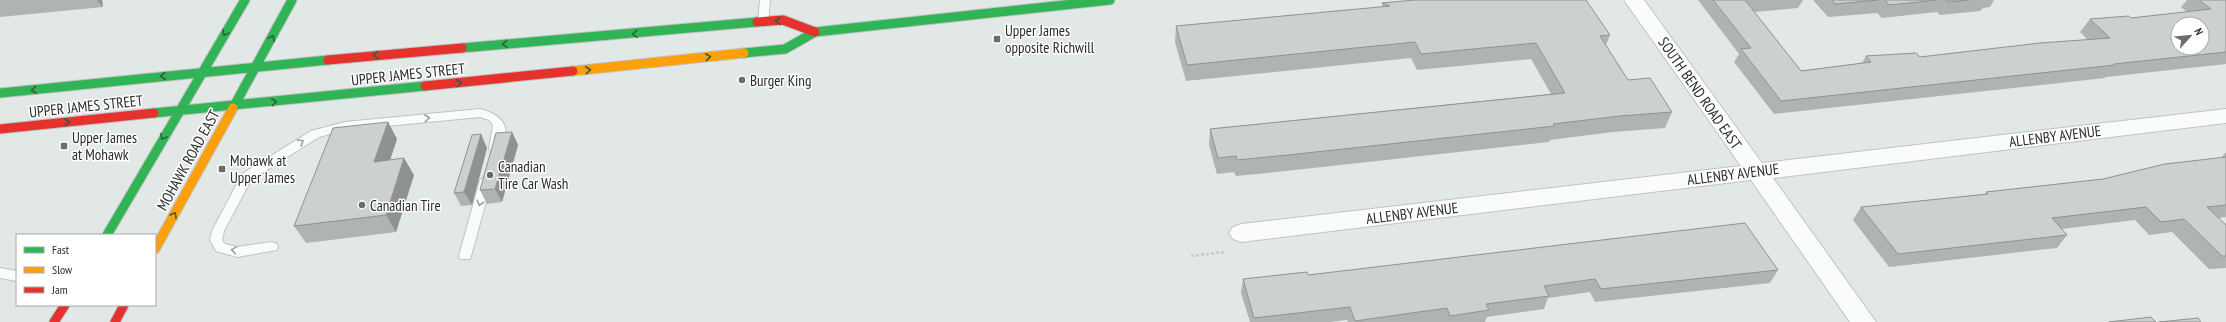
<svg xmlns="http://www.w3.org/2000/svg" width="2226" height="322" font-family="'PT Sans Narrow',sans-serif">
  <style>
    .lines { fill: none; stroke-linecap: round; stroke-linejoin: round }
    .lane-casing { stroke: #c1c3c2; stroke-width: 2 }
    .street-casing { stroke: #c1c3c2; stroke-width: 2 }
    .fast-casing { stroke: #c1c3c2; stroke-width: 11 }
    .slow-casing { stroke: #c1c3c2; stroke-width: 11 }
    .jam-casing { stroke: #c1c3c2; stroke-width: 11 }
    .path { stroke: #c7c8c8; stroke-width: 2.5; stroke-dasharray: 3 2; stroke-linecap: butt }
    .lane { fill: #fafcfb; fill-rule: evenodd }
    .street { fill: #fafcfb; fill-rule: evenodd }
    .fast { stroke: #30b455; stroke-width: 9 }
    .slow { stroke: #ff9f0a; stroke-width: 9 }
    .jam { stroke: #e5322d; stroke-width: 9 }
    .wall { fill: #afb4b3 }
    .shaded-wall { fill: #8f9292 }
    .building { fill: #ccd1d0; stroke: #8f9292; fill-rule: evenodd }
    .oneway { stroke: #2d623c }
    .oneway2 { stroke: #9d9e9d }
    .poi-dot { fill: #6b6d6c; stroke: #fff; stroke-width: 1.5 }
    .labels { text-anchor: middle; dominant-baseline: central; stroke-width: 3; stroke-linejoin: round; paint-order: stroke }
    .poi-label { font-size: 15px; fill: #2b2b2b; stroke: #fff; text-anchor: start }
    .street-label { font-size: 15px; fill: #2b2b2b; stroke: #fff }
  </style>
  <rect width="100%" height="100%" fill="#e1e8e6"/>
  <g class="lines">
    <defs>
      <path id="lane" d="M760 0H770L768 22 763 25 758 22Z
        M480 109C504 115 513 129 499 152L495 153 489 149 493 125 489 120 480 117 345 130 319 137 251 180 224 231 222 240 225 244 237 247 272 242 277 244 278 247 277 250 237 257 216 251 210 240 212 231 242 174 311 131 345 122Z
        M486 176 492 180 471 256 470 259H460L459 256 480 180Z
        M0 268 17 271V281L0 278Z"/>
      <path id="street" d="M1624 0H1644L1762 163 2226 109V123L1773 178 1876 322H1850L1751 180 1241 242 1233 239 1229 233 1233 227 1241 224 1741 166Z"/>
      <path id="fast" d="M462 48 757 22
        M744 53 785 49 815 32 1110 0
        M0 93 328 60
        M233 108 292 0
        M154 113 425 86
        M107 235 245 0"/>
      <path id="slow" d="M573 71 744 53
        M155 249 233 108"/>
      <path id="jam" d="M757 22 783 20 815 32
        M328 60 462 48
        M425 86 573 71
        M0 129 154 113
        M54 322 65 305
        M115 322 124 305"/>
    </defs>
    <use href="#lane" class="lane-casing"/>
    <use href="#street" class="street-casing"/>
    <use href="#fast" class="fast-casing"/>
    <use href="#slow" class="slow-casing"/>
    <use href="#jam" class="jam-casing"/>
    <path class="path" d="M1191 256 1225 252"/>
    <use href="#lane" class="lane"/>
    <use href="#street" class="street"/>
    <use href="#fast" class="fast"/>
    <use href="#slow" class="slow"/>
    <use href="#jam" class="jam"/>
  </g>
  <path class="wall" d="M0 0H102L103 7 0 17Z
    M1698 0H1803L1798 8 1754 12 1801 71 1862 63 1866 56 1920 57 2088 40 2080 32 2090 19 2131 18 2187 12 2181 7 2187 0H2226V64L2106 77 2105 78 1774 114 1734 62 1739 54Z
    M1813 0H1994L1990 7 1983 8 1980 11 1940 15 1937 12 1882 18 1877 13 1828 17Z
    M1382 3 1610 35 1606 45 1628 80 1672 112 1665 128 1613 132 1550 140 1549 142 1286 171 1236 176 1234 172 1217 174 1209 145 1210 129 1551 94 1531 59 1417 70 1411 58 1186 81 1175 42 1176 26 1382 7Z
    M388 122 397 139 390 160 414 175 396 232 306 243 294 226Z
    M512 132 518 145 502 202 487 204 480 190Z
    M487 148 472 205 461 206 454 193Z
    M2226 152V217L2218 218 2226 225V268L2209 269 2172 232 2149 235 2135 220 2062 229 2067 235 2057 248 1889 267 1853 220 1861 207 1985 194 1986 192 2103 179 2221 158Z
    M1778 270 1770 283 1595 302 1590 292 1548 298 1544 309 1487 317 1485 322H1348L1347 320 1330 322H1250L1241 293 1243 279 1308 275Z"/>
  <path class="shaded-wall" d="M97 0H102L103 7Z
    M388 122 397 139 384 178 374 162Z
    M512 132 518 145 502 202 495 189Z
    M481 134 487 148 472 205 464 192Z
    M404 158 414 175 396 232 386 215Z"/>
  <path class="building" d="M1415 0H1586L1610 35 1600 36 1628 80 1650 78 1672 112 1620 116 1553 124 1555 126 1288 155 1237 160 1236 156 1218 158 1210 129 1565 93 1536 43 1421 54 1415 42 1187 65 1176 26 1390 6 1382 3Z
    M1713 0H1745L1801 71 1871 62 1866 56 1916 53 1920 57 2040 43 2110 38 2090 19 2129 16 2131 18 2211 9 2199 0H2226V52L2114 64 2115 65 1781 101 1741 49 1751 48ZM2178 24H2202V48H2178Z
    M1832 0H1878L1835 4Z
    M1885 0H1937L1889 5Z
    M1946 0H1969L1948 2Z
    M388 122 374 162 404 158 386 215 294 226 333 128Z
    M512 132 495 189 480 190 496 133Z
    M481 134 464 192 454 193 472 135Z
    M2226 157V205L2207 207 2226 225V256H2222L2184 219 2161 222 2146 207 2052 218 2067 235 1898 254 1861 207 1988 194 1986 192 2103 179 2165 164Z
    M1745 223 1778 270 1601 289 1595 279 1544 286 1549 296 1486 304 1489 310 1450 316 1447 308 1355 321 1350 307 1254 318 1243 279 1307 272 1308 275Z
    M2151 317 2156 322H2109Z
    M2198 318 2201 322H2159Z"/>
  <defs><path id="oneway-chevron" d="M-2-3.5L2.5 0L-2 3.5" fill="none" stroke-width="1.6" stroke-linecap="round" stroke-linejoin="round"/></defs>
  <g class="oneway">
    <use href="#oneway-chevron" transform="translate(778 21) rotate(178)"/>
    <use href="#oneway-chevron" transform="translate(225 33) rotate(121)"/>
    <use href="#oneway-chevron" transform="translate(635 34) rotate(175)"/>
    <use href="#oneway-chevron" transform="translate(272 38) rotate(-62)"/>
    <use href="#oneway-chevron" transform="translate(505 44) rotate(175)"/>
    <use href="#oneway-chevron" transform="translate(376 55) rotate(175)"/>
    <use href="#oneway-chevron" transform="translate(708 57) rotate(-6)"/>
    <use href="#oneway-chevron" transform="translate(588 70) rotate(-6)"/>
    <use href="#oneway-chevron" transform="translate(163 76) rotate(174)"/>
    <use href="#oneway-chevron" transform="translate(459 83) rotate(-6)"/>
    <use href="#oneway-chevron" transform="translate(34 90) rotate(174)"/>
    <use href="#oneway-chevron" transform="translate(274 102) rotate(-6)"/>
    <use href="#oneway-chevron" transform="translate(67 122) rotate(-6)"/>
    <use href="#oneway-chevron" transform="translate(163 137) rotate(120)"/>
    <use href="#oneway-chevron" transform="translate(174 215) rotate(-61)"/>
  </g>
  <g class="oneway2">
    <use href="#oneway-chevron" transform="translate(427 118) rotate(-6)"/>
    <use href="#oneway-chevron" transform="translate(301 142) rotate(-31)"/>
    <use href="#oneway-chevron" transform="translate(480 203) rotate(106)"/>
    <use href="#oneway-chevron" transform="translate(234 250) rotate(-171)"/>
  </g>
  <g class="poi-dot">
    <rect x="993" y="35" width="8" height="8" rx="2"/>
    <circle cx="742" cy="80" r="4"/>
    <rect x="60" y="142" width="8" height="8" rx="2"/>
    <rect x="218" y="165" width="8" height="8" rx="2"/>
    <circle cx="490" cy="175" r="4"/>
    <circle cx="362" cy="205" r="4"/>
  </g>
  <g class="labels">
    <g class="poi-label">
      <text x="1005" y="30">Upper James<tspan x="1005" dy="17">opposite Richwill</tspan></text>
      <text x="750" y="80">Burger King</text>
      <text x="72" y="137">Upper James<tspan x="72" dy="17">at Mohawk</tspan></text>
      <text x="230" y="160">Mohawk at<tspan x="230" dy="17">Upper James</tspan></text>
      <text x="498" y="166">Canadian<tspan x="498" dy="17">Tire Car Wash</tspan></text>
      <text x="370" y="205">Canadian Tire</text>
    </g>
    <g class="street-label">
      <text transform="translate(408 74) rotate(-6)">UPPER JAMES STREET</text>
      <text transform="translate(1700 93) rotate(55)">SOUTH BEND ROAD EAST</text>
      <text transform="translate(86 106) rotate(-6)">UPPER JAMES STREET</text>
      <text transform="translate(2055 136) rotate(-7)">ALLENBY AVENUE</text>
      <text transform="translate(188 160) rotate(-61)">MOHAWK ROAD EAST</text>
      <text transform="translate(1733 174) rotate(-7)">ALLENBY AVENUE</text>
      <text transform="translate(1412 213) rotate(-7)">ALLENBY AVENUE</text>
    </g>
  </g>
  <rect x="16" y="234" width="140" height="72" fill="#ffffff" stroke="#aaaaaa"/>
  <rect x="24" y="247" width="20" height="6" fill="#30b455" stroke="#aaaaaa"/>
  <text x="52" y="254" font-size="12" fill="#2b2b2b">Fast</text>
  <rect x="24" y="267" width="20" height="6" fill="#ff9f0a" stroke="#aaaaaa"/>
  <text x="52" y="274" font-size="12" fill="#2b2b2b">Slow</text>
  <rect x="24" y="287" width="20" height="6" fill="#e5322d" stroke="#aaaaaa"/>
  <text x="52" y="294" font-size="12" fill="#2b2b2b">Jam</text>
  <g transform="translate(2190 36) rotate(63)"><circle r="19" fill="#ffffff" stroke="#aaaaaa"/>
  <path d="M0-3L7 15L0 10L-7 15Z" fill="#6b6d6c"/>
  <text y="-6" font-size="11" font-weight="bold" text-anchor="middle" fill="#2b2b2b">N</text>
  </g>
</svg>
